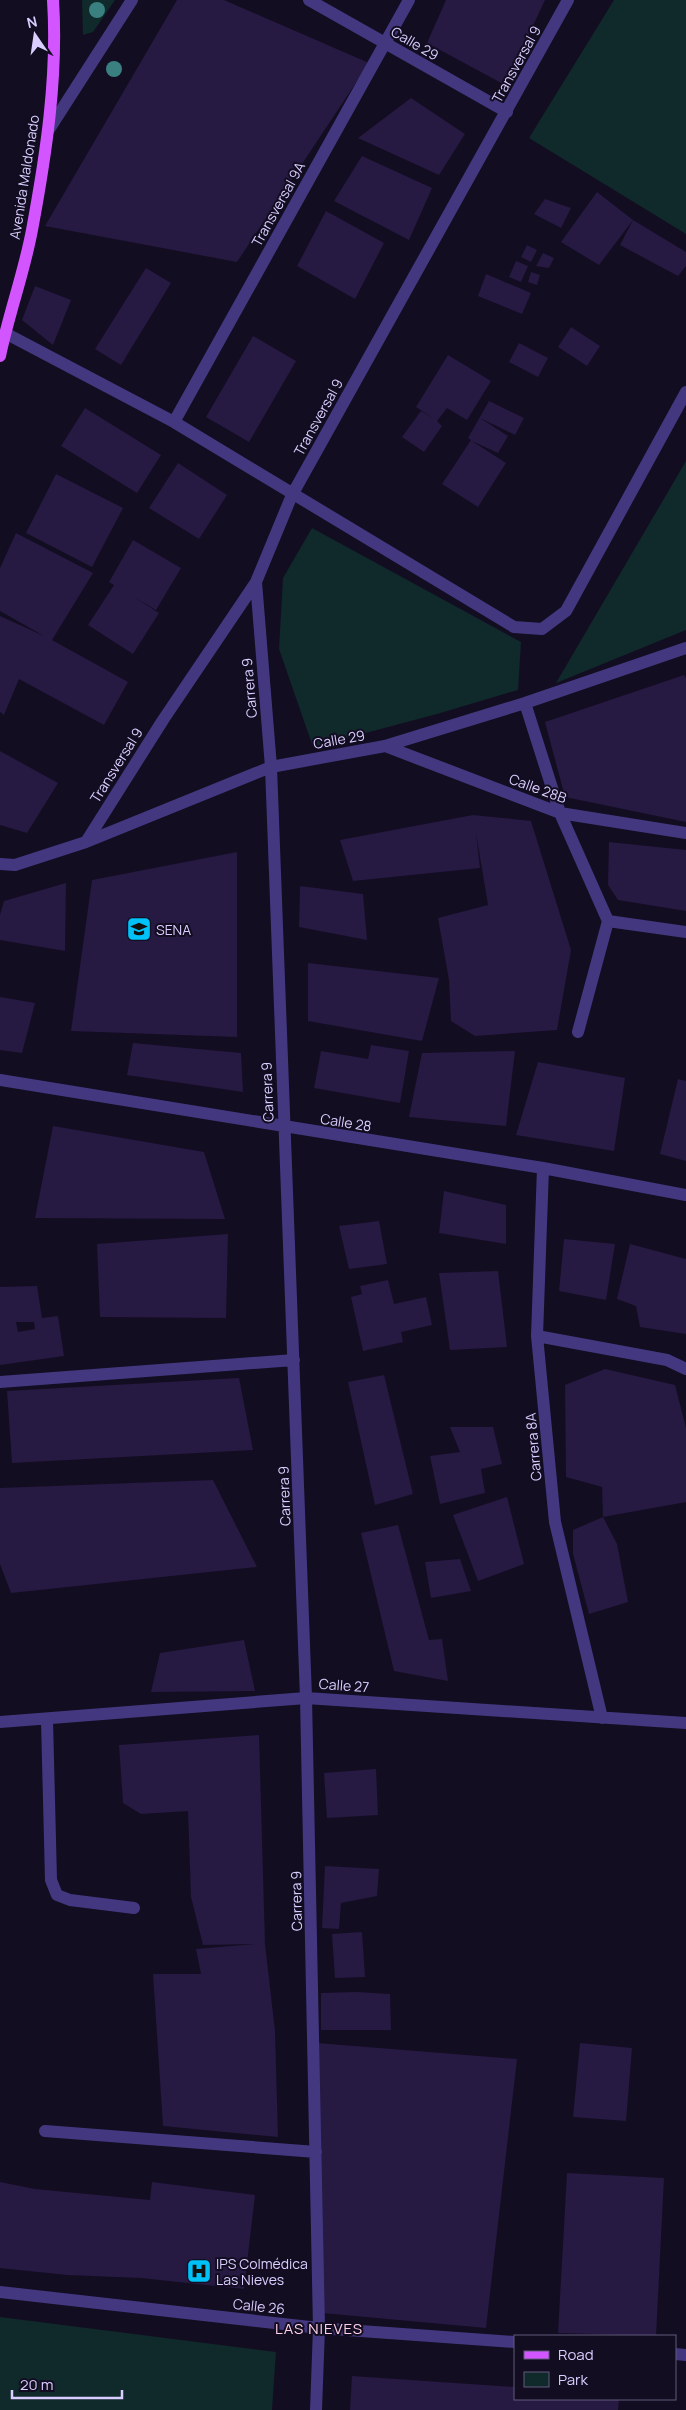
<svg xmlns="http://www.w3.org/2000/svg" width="686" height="2410" font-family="Manrope,sans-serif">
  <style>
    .green { fill: #10292b }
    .building { fill: #261942; fill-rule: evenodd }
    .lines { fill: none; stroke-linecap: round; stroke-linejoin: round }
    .minor { stroke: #433880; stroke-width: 12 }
    .major { stroke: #d355ff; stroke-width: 12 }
    .tree { fill: #3a8080 }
    .labels { text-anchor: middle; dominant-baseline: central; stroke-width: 4; stroke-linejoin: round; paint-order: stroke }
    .street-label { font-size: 14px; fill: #d9ceff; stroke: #130d21 }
    .poi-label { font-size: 14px; fill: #d9ceff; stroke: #130d21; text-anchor: start }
    .neighbourhood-label { font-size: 15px; letter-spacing: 1px; fill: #ffd0e8; stroke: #130d21 }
  </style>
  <rect width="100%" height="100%" fill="#130d21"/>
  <path class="green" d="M82 0H115L93 32 83 35Z
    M614 0H686V234L529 138Z
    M686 461V630L556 683Z
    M312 528 521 642 518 690 437 714 313 747 279 649 283 578Z
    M0 2317 276 2352 272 2410H0Z"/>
  <path class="building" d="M177 0H224L369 63 237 262 45 226Z
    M446 0H545L505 85 427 43Z
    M411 98 465 134 439 175 358 138Z
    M362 156 432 188 409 240 334 201Z
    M597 192 633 220 686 252V266L678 276 620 245 633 220 599 265 561 242Z
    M545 199 571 208 561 228 534 214Z
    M326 211 384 243 355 299 297 266Z
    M527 245 537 250 531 262 521 257Z
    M543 253 554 258 549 268 536 266Z
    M516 261 528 266 521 282 509 277Z
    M146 268 171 283 121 365 95 349Z
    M531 272 540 275 537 285 528 282Z
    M486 274 531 293 522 314 478 296Z
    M35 286 71 300 53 345 22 320Z
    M571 327 600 346 587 366 558 347Z
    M253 336 296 361 249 442 206 417Z
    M519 343 548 358 538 377 509 362Z
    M448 355 491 381 467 420 447 408 437 421 442 426 424 452 402 437 421 411 433 418 416 407Z
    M489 401 524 418 515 435 480 418 508 436 498 453 472 441 506 463 478 507 442 484 471 440 468 438Z
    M85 408 161 455 137 493 61 446Z
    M178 463 227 495 199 539 149 508Z
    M56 474 123 508 92 567 26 533Z
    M16 533 93 573 52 640 128 682 104 725 19 679 4 715 0 712V616L44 636 0 611V568Z
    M133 540 181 568 156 610 134 597 159 613 133 654 88 625 114 585 109 582Z
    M684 675 686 678V822L565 797 545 722Z
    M0 751 58 783 27 833 0 825Z
    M473 815 531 821 571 950 557 1030 475 1036 451 1021 449 980 438 918 488 905 476 833 480 868 353 881 340 840Z
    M609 842 686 850V911L618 900 608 885Z
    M237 852V1037L71 1031 92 880Z
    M66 883 65 951 0 940V915L4 901Z
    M300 886 363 894 367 940 299 927Z
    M308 963 439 978 422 1041 308 1021Z
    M0 997 35 1003 22 1053 0 1050Z
    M133 1043 241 1053 243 1092 127 1075Z
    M371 1045 409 1051 400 1103 314 1088 321 1051 368 1059Z
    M515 1051 506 1126 409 1117 422 1053Z
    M538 1062 625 1078 614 1151 516 1135Z
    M678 1079 686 1081V1161L660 1154Z
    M53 1126 204 1152 225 1219 35 1218Z
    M444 1191 506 1205V1244L439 1233Z
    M379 1221 387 1264 349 1269 339 1226Z
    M228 1234 226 1318 100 1317 97 1244Z
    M564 1239 615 1244 606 1300 559 1291Z
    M630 1244 686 1259V1334L640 1327 636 1306 617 1299Z
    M498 1271 507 1347 450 1350 439 1273Z
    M388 1280 394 1304 426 1297 432 1325 401 1332 403 1342 363 1351 351 1297 362 1294 360 1286Z
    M37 1286 42 1318 58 1316 64 1356 0 1365V1287ZM16 1322H34L35 1329 18 1332Z
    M605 1369 675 1385 686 1428V1502L603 1517 602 1487 566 1477 565 1385Z
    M384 1375 413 1494 375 1505 348 1382Z
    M239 1378 253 1450 12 1463 7 1391Z
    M450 1427H493L502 1464 481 1469 485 1493 440 1504 430 1456 460 1452Z
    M213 1480 257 1567 11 1593 0 1564V1488Z
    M507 1497 524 1564 478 1581 453 1515Z
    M603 1517 617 1544 628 1602 589 1614 573 1554V1530Z
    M398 1525 429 1640 442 1639 448 1681 394 1671 361 1533Z
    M460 1559 471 1591 431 1598 425 1562Z
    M244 1640 255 1691 151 1692 160 1653Z
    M259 1735 265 1944 275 2031 278 2137 163 2126 153 1974H201L196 1949 255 1944 203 1945 191 1897 188 1811 141 1814 123 1803 119 1745Z
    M376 1769 378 1815 327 1818 324 1773Z
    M325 1866 379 1869 377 1896 341 1903 339 1929 322 1928Z
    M362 1932 365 1977 335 1978 332 1934Z
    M356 1992 390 1994 391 2030H321V1993Z
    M317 2043 517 2059 486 2328 322 2313Z
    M580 2043 632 2048 626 2121 573 2117Z
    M567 2173 664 2178 656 2336 558 2333Z
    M0 2182 35 2189 150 2200 152 2182 255 2195 244 2289 141 2278 67 2275 0 2268Z
    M352 2376 515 2387V2399H619L618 2410H350Z"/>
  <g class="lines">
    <path class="minor" d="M309 0 507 112
      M48 131 132 0
      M5 333 174 422 514 627 542 629 566 611 686 392
      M174 422 409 0
      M256 582 271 767 306 1698 319 2328 316 2410
      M525 703 560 813 608 921 578 1032
      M385 746 560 813 686 833
      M86 842 163 720 256 582 292 495 568 0
      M0 864 15 865 86 842 271 767 385 746 525 703 686 648
      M608 921 686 932
      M0 1080 543 1168 686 1195
      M543 1168 537 1336 555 1522 602 1718
      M537 1336 667 1360 686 1369
      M0 1382 294 1360
      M47 1720 51 1880 57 1895 70 1900 134 1908
      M0 1722 306 1698 686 1723
      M45 2131 316 2152
      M0 2292 319 2328 515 2342
      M675 2354 686 2355"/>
    <path class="major" d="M0 356C9 313 24 273 32 230 46 155 58 76 53 0"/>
  </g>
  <g class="tree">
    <circle cx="97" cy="10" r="8"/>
    <circle cx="114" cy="69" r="8"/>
  </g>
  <defs>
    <symbol id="university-square" viewBox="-11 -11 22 22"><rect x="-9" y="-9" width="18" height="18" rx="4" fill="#01c2f8" stroke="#130d21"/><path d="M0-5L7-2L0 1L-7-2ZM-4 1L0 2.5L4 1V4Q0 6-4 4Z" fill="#111"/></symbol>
    <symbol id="hospital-square" viewBox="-11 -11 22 22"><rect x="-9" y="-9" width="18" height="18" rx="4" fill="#01c2f8" stroke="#130d21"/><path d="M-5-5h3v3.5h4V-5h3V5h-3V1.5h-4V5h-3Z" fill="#111"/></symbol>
  </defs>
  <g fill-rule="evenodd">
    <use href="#university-square" x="125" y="915" width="28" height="28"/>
    <use href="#hospital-square" x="185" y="2257" width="28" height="28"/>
  </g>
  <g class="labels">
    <g class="street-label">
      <text transform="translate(415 43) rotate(30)">Calle 29</text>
      <text transform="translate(516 64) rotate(-61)">Transversal 9</text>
      <text transform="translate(24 177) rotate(-81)">Avenida Maldonado</text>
      <text transform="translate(278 204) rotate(-61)">Transversal 9A</text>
      <text transform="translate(318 417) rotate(-61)">Transversal 9</text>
      <text transform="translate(249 688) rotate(-95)">Carrera 9</text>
      <text transform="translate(339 739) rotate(-10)">Calle 29</text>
      <text transform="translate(116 765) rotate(-58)">Transversal 9</text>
      <text transform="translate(538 788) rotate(20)">Calle 28B</text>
      <text transform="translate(267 1092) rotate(-92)">Carrera 9</text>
      <text transform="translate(346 1122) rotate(9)">Calle 28</text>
      <text transform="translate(533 1447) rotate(-95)">Carrera 8A</text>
      <text transform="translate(284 1496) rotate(-92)">Carrera 9</text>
      <text transform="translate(344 1685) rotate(4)">Calle 27</text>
      <text transform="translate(296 1901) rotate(-91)">Carrera 9</text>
      <text transform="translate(259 2306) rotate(6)">Calle 26</text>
    </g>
    <g class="poi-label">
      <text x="156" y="929">SENA</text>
      <text x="216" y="2263">IPS Colmédica<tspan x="216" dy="16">Las Nieves</tspan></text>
    </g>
    <g class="neighbourhood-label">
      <text x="319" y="2328">LAS NIEVES</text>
    </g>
  </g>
  <rect x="514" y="2335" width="162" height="65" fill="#130d21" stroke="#625a7a"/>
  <rect x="524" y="2351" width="25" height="8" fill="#d355ff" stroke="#625a7a"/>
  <text x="558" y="2360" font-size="15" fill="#d9ceff">Road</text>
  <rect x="524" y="2372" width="25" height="15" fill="#10292b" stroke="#625a7a"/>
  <text x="558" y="2385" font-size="15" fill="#d9ceff">Park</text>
  <g transform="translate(35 35) rotate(347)" stroke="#130d21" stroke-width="4" paint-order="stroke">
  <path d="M0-4L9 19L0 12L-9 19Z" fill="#d9ceff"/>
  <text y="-8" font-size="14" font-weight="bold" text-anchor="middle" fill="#d9ceff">N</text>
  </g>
  <path d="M12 2390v8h110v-8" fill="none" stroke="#d9ceff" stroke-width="2.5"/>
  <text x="20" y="2390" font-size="15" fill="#d9ceff" stroke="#130d21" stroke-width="4" paint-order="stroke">20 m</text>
</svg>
